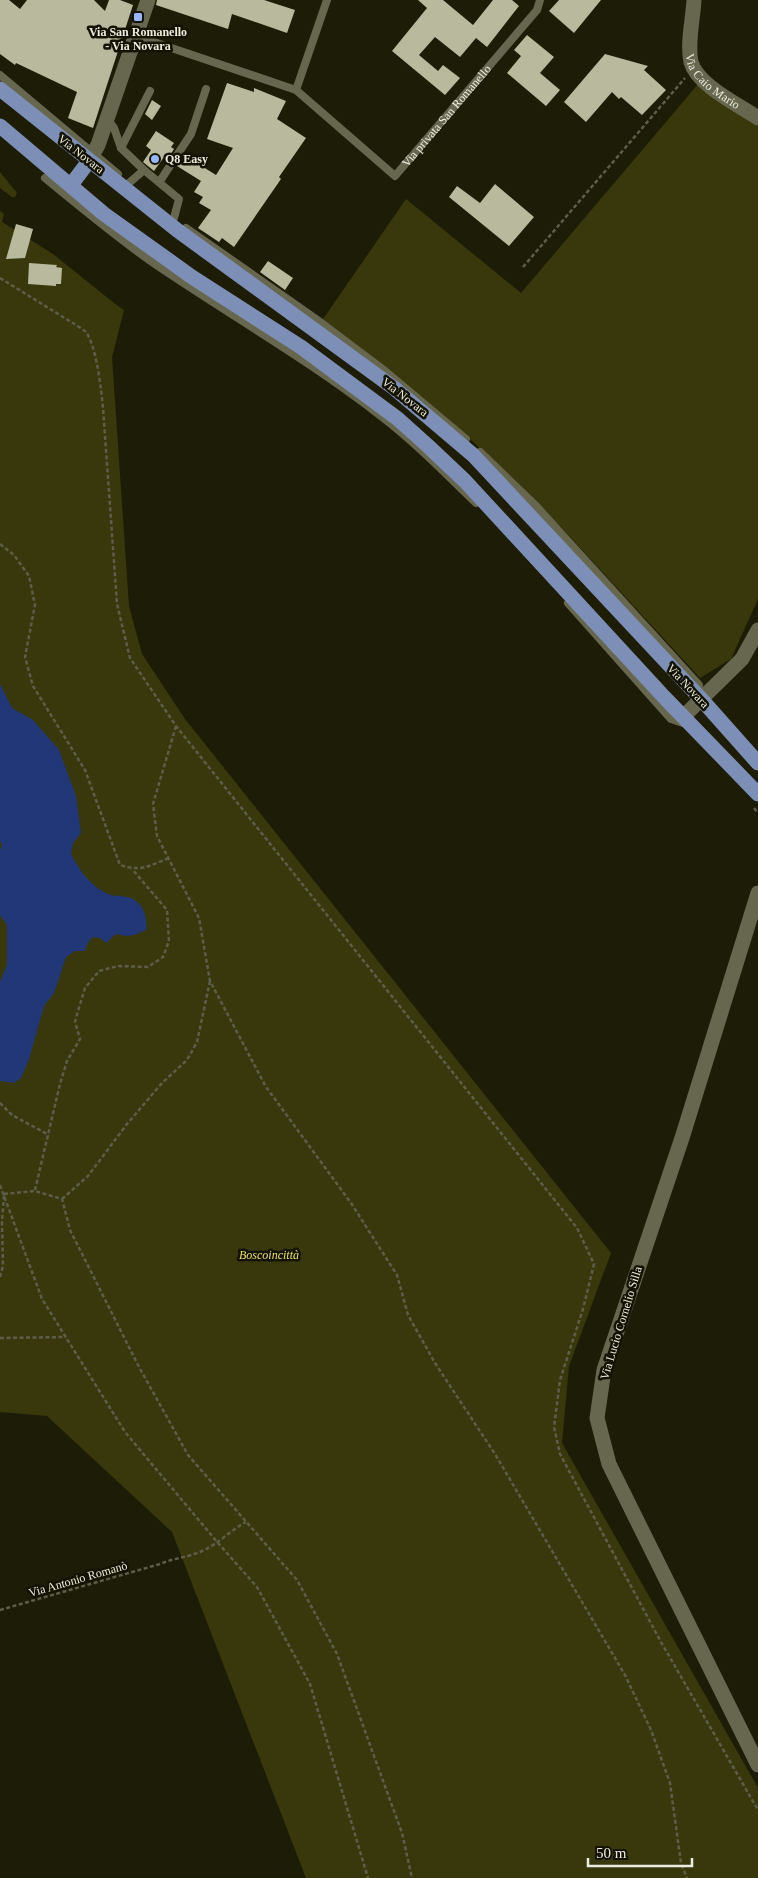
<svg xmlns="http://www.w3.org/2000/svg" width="758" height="1878" font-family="'Times New Roman',serif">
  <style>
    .green { fill: #39380c }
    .water { fill: #223778 }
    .building { fill: #b9b99e }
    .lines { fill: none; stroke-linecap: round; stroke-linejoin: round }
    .path { stroke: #5d5d4a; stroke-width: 2.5; stroke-dasharray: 4 2.5; stroke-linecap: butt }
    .lane { stroke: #67674f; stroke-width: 8 }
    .street { stroke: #67674f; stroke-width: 15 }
    .primary { stroke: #7d8fb6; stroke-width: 15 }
    .poi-dot { fill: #99b5fd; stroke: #141301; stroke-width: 2 }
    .labels { text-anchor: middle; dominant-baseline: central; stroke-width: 5; stroke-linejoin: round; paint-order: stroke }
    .poi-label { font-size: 12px; font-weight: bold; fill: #ebecde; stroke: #141301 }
    .street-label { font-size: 12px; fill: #ebecde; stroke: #141301 }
    .park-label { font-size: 12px; font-style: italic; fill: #e4e066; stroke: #141301 }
  </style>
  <rect width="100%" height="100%" fill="#1d1c07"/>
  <path class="green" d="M699 83 758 126V599L731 659 700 678 561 527 462 431 321 322 406 199 521 293Z
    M0 172 17 193 15 197H12L0 188Z
    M0 211 4 214 2 222 53 254 114 303 124 310 112 357 129 606 142 654 185 719 611 1253 569 1366 562 1443 758 1788V1878H306L172 1532 47 1416 0 1412Z"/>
  <path class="water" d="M0 684 12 708 33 720 59 750 76 796 81 833 73 843 71 854C79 869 88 883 104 892 111 897 119 895 127 897 142 900 148 916 146 930 135 935 129 938 117 934L113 936 108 942H105L100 938 93 937 89 941 84 951H75L66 957 54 993 44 1006 29 1059 21 1078 14 1083 0 1081V982L7 965V925L0 915V850L2 845 0 841Z"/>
  <path class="building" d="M0 0H9L20 9 27 0H94L105 11 109 0H120L133 5 93 128 68 118 77 92 16 63 15 65 0 54Z
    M157 0H264L295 10 287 33 232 14 228 29 156 5Z
    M418 0H443L473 25 493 0H512L519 6 487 47 476 38 460 57 435 37 419 55 438 71 443 65 460 78 445 95 392 51 427 8Z
    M559 0H601L574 33 549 11Z
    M527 35 554 57 540 73 560 90 546 106 507 73 521 56 514 50Z
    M605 54 648 66 644 70 666 90 642 115 621 97 619 99 612 92 586 122 564 102Z
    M227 83 254 92V88L286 101 277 119 306 138 279 177 281 179 234 247 222 238 219 242 198 228 211 210 199 203 203 197 194 192 201 181 177 166 184 155 216 175 233 148 207 139Z
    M152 100 161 106 152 120 145 114Z
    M156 131 174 143 171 147 174 149 167 160 164 157 154 171 143 162 151 150 146 146Z
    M495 184 534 217 509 246 449 197 457 186 480 203Z
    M16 224 33 229 25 258 6 259Z
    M268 261 293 278 285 290 260 272Z
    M29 263 57 265 56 267 62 268 61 284H56V286L28 284Z"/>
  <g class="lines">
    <path class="path" d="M523 267 685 78
      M0 278 76 325C79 327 84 330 86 332 97 348 101 389 103 408L117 604 130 658 176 726 577 1228 594 1264 583 1309 560 1380 554 1427 560 1454 661 1642 758 1810
      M0 544 14 555 29 576 35 605 25 657 33 686 85 770 120 865C141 872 149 866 169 858
      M176 726 153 804 157 836 199 918 210 981 266 1087 351 1203 397 1275 408 1315 435 1363 495 1454 625 1675 651 1730 670 1783 681 1863 687 1878
      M754 808 758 813
      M0 1103 12 1115 49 1135
      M0 1185 42 1299 125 1432 218 1543 257 1587 310 1684 368 1878
      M35 1190 60 1084 67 1061 80 1039 75 1022 78 1011 85 988 99 971 118 966 148 967 163 957 169 941 167 910 132 869
      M4 1194 35 1191 62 1199 70 1230 139 1367 188 1455 297 1580 337 1654 402 1833 412 1878
      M62 1199 88 1176 127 1124 162 1083 187 1060 197 1042 210 981
      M0 1277 3 1266 2 1222 4 1195
      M0 1338 66 1337
      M0 1610 160 1564C174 1558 189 1557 202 1551 218 1544 231 1530 246 1522"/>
    <g class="lane">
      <path id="s1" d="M136 36 296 90 395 176 537 10 540 0"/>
      <path d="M0 75 118 174"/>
      <path d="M296 90 327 0"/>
      <path d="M108 120 114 128 121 148 144 170 179 199 174 218"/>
      <path d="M121 148 150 91"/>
      <path d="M45 178C80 207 115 236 152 262 228 314 308 359 381 416 415 442 445 473 476 503"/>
      <path d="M160 181 191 134 206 89"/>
      <path d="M129 183 144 170"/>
      <path d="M186 228 316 319 385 371 466 439"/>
      <path d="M480 452 536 506 699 685 698 694"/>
      <path d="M568 603 671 719 686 724"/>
    </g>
    <g class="street">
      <path id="s2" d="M694 0C693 19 687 43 691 62 697 85 739 105 758 118"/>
      <path d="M89 161 98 145 148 0"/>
      <path d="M683 717 742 659 758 630"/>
      <path d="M758 893 682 1138 604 1370 597 1418 609 1464 758 1765"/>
    </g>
    <path class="primary" d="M0 89 177 230 394 388 473 455 702 700 758 763
      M0 126 104 214 192 277 301 347 398 419 428 446 465 481 664 697 758 794
      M71 185 89 161"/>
  </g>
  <g class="poi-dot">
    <rect x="133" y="12" width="10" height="10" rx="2.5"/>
    <circle cx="155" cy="159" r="5"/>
  </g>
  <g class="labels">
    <g class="poi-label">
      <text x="138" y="32">Via San Romanello<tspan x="138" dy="14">- Via Novara</tspan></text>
      <text x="165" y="159" text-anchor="start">Q8 Easy</text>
    </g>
    <g class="street-label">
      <text stroke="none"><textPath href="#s2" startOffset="91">Via Caio Mario</textPath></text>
      <text stroke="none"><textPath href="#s1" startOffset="379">Via privata San Romanello</textPath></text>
      <text transform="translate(81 154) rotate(38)">Via Novara</text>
      <text transform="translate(405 397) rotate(38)">Via Novara</text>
      <text transform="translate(688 686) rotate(47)">Via Novara</text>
      <text transform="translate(621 1323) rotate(-73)">Via Lucio Cornelio Silla</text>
      <text transform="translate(78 1579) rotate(-16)">Via Antonio Romanò</text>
    </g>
    <g class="park-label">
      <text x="269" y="1255">Boscoincittà</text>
    </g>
  </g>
  <path d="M588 1858v8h104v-8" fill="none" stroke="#ebecde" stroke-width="2.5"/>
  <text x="596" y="1858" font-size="15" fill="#ebecde" stroke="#141301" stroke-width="4" paint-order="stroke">50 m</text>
</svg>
